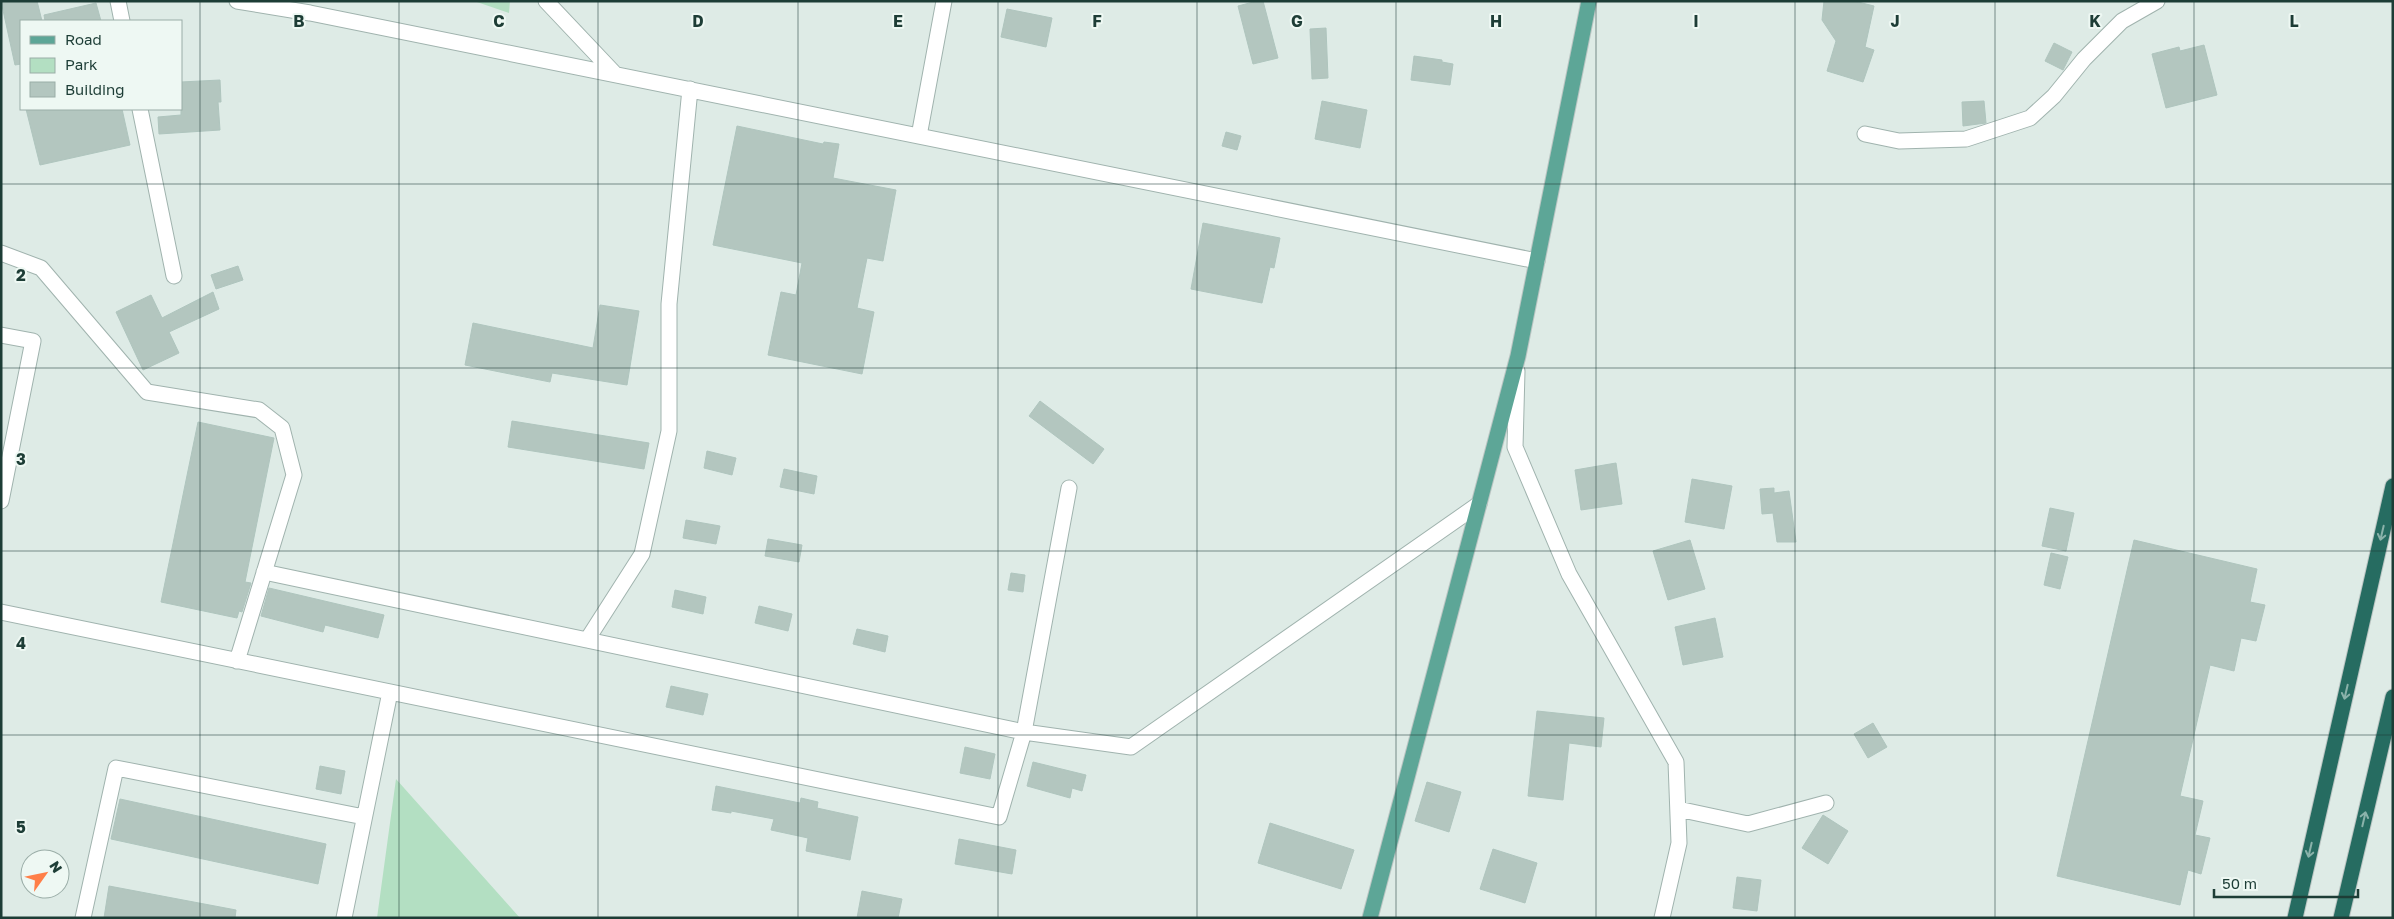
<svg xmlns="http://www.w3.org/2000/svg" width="2394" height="919" font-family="'Golos Text',sans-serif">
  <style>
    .green { fill: #b3dfc2 }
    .building { fill: #b3c6bf; stroke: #afc5be }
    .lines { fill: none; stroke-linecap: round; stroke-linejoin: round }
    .minor-casing { stroke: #a0b3ae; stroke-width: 17 }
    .major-casing { stroke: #bbc5c3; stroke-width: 17 }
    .highway-casing { stroke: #bbc5c3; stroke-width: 17 }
    .minor { stroke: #fff; stroke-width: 15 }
    .major { stroke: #5da697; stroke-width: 15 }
    .highway { stroke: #266c61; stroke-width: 15 }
    .oneway { stroke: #8ab2aa }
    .grid { fill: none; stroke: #1d3d36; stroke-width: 1; stroke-opacity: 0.55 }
    .grid-label { font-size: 16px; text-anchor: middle; font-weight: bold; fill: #1d3d36; stroke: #eef8f3; stroke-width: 4; stroke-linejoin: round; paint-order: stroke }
  </style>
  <rect width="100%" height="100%" fill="#deebe6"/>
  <path class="green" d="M474 1H510L509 13Z
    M396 779 520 918H377Z"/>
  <path class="building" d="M1 1H37L42 21H21V64L15 65Z
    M1257 1H1263L1278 58 1253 64 1238 6Z
    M1824 1H1854L1874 6 1865 47 1874 50 1863 82 1827 71 1836 41 1822 20Z
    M96 3 101 21H45L44 15Z
    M1007 9 1052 18 1046 47 1001 37Z
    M1326 28 1328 78 1312 79 1310 29Z
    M2054 43 2072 52 2063 70 2045 61Z
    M2204 45 2217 95 2166 108 2152 54 2179 47 2180 51Z
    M1414 56 1442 60V62L1453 64 1450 85 1411 80Z
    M220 80 221 102H218L220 130 159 134 158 117 181 115V82Z
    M1322 101 1367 110 1360 148 1315 139Z
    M1984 101 1986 123 1963 126 1962 102Z
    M26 109H122L130 145 40 165Z
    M737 126 823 144 824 142 839 144 833 178 896 190 883 261 867 258 857 308 874 312 862 374 768 355 781 292 796 295 802 263 713 245Z
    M1226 132 1241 136 1237 150 1222 146Z
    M1203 223 1280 238 1274 268 1270 267 1262 303 1191 289Z
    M238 266 243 280 216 289 211 275Z
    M213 292 219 309 169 332 179 353 143 370 116 312 151 295 162 318Z
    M600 305 639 311 627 385 552 373 550 382 465 365 473 323 593 348Z
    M1040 401 1104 449 1093 464 1029 416Z
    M512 421 649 443 644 469 508 447Z
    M198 422 274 438 245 582 251 583 242 612 239 611 237 618 161 602Z
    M707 451 736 458 732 475 704 468Z
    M1616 463 1622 504 1581 510 1575 470Z
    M784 469 817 476 814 494 780 487Z
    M1692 479 1732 486 1724 529 1685 522Z
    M1774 488V493L1789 491 1796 542H1777L1773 513 1762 514 1760 489Z
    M2050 508 2074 513 2066 551 2042 546Z
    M686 520 720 526 716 544 683 538Z
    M768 539 802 545 799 562 765 556Z
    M1690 540 1705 589 1668 600 1653 551Z
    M2134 540 2257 569 2250 602 2265 605 2256 641 2241 638 2234 671 2210 665 2180 796 2203 801 2195 835 2210 838 2201 874 2188 870 2180 905 2057 876Z
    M2051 553 2068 557 2060 589 2044 585Z
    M1011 573 1025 575 1023 592 1008 590Z
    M269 588 384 615 378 638 325 625 323 632 261 616Z
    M675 590 706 597 703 614 672 607Z
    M759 606 792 614 788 631 755 623Z
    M1715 618 1723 657 1683 665 1675 627Z
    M857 629 888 636 885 652 853 644Z
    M671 686 708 694 703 715 666 707Z
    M1537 711 1604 718 1601 747 1569 743 1563 800 1528 796Z
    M1873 723 1887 747 1868 758 1854 734Z
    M965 747 995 754 990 779 960 773Z
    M1033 762 1086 775 1082 791 1072 788 1070 798 1027 786Z
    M320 766 345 771 341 794 316 789Z
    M1427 782 1461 792 1449 832 1415 821Z
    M716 786 800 803 801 798 818 802 817 808 858 817 850 860 806 851 808 838 771 830 774 819 731 811V813L712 810Z
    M120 799 326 844 318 884 111 839Z
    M1823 815 1848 831 1828 864 1802 848Z
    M1270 823 1354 850 1341 889 1258 863Z
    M959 839 1016 850 1012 874 955 864Z
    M1493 849 1537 863 1525 903 1480 889Z
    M1737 877 1761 880 1757 911 1733 908Z
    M109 886 236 910 235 918H104Z
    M862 891 902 899 898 918H857Z"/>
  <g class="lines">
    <defs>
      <path id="minor" d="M118 1 122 21
        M237 1 310 13 1537 261
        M546 1 615 74
        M140 109 174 276
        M1865 134 1899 141 1966 139 2030 118 2054 96 2084 59 2122 21 2157 1
        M919 136 944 1
        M1 253 41 268 147 392 259 410 282 428 294 475 237 661
        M1 335 33 341 1 501
        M1517 371 1515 447 1569 574 1676 762 1679 843 1662 918
        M264 572 1024 732 1069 488
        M1 612 999 817 1024 732 1131 747 1479 504
        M587 640 642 554 669 431V304L690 89
        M1678 809 1748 824 1826 803
        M83 918 116 768 364 817
        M344 918 390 692"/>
      <path id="major" d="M1370 918 1518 356 1589 1"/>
      <path id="highway" d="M2295 918 2393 486
        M2341 918 2393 697"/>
    </defs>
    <use href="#minor" class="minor-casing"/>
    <use href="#major" class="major-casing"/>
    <use href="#highway" class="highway-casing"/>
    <use href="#minor" class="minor"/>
    <use href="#major" class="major"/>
    <use href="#highway" class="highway"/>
  </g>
  <defs><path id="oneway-shaft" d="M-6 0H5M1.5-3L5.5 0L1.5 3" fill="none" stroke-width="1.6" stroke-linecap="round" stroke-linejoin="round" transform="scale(1.25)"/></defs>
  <g class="oneway">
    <use href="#oneway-shaft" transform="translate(2382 533) rotate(103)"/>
    <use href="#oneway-shaft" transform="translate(2346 692) rotate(103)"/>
    <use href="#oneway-shaft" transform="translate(2364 819) rotate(-77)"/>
    <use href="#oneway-shaft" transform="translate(2310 850) rotate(103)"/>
  </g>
  <path class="grid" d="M200 1V918M399 1V918M598 1V918M798 1V918M998 1V918M1197 1V918M1396 1V918M1596 1V918M1795 1V918M1995 1V918M2194 1V918M1 184H2393M1 368H2393M1 551H2393M1 735H2393"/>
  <g class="grid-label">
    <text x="299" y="27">B</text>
    <text x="499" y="27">C</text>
    <text x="698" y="27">D</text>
    <text x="898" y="27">E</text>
    <text x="1097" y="27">F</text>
    <text x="1297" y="27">G</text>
    <text x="1496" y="27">H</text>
    <text x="1696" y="27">I</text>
    <text x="1895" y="27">J</text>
    <text x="2095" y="27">K</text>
    <text x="2294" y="27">L</text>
    <text x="21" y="281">2</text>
    <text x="21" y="465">3</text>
    <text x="21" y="649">4</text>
    <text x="21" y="833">5</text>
  </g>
  <rect width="2394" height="919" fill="none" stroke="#1d3d36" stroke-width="5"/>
  <rect x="20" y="20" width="162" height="90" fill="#eef8f3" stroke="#9aada7"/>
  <rect x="30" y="36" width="25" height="8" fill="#5da697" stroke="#9aada7"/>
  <text x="65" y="45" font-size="15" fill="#1d3d36">Road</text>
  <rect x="30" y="58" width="25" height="15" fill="#b3dfc2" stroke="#9aada7"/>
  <text x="65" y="70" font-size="15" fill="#1d3d36">Park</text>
  <rect x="30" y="82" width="25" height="15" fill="#b3c6bf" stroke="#9aada7"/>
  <text x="65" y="95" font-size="15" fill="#1d3d36">Building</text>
  <g transform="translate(45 874) rotate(57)"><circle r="24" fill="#eef8f3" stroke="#9aada7"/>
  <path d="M0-4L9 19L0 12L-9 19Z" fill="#ff7f48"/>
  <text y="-8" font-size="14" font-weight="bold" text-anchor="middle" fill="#1d3d36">N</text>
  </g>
  <path d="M2214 889v8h144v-8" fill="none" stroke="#1d3d36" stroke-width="2.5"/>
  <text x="2222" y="889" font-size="15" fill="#1d3d36" stroke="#eef8f3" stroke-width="4" paint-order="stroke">50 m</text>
</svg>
